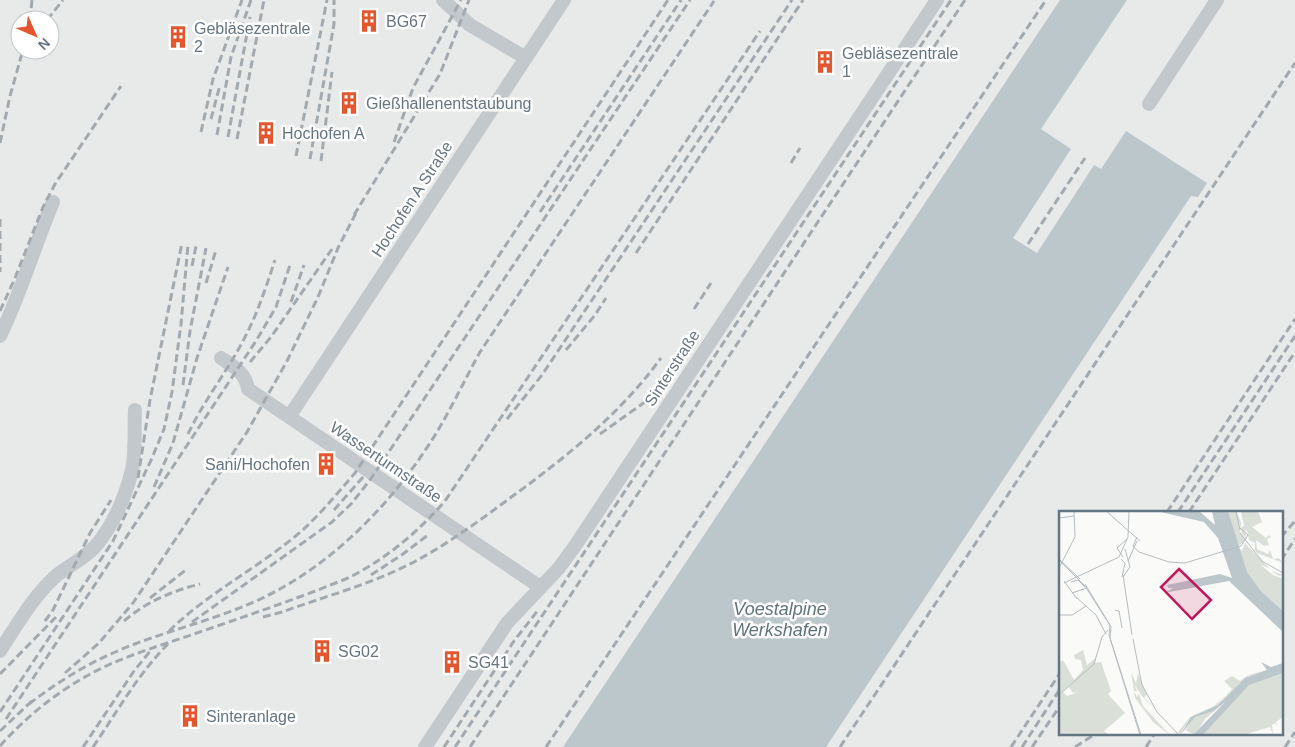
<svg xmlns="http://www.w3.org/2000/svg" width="1295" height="747" font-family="Helvetica,sans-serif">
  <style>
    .built { fill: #e8e9e9; fill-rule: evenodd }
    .water { fill: #bbc7cb }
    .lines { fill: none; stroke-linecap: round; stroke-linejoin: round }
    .minor { stroke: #c3c8cc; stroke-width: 14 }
    .rail { stroke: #a2aab0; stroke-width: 3; stroke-dasharray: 8 4; stroke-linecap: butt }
    .labels { text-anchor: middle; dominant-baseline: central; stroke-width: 5; stroke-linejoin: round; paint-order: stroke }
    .poi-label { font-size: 16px; fill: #657683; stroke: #fff; text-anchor: start }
    .street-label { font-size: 16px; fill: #657683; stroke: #fff }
    .water-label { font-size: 18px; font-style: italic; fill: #60757c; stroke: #fff }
    .inset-river { fill: none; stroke: #bbc7cb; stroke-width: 2.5 }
    .inset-road { fill: none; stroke: #b5bdc2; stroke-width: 1 }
    .view { fill: #c2185b; fill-opacity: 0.15; stroke: #c2185b; stroke-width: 2.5 }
    .inset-edge { fill: none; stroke: #657683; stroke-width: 2.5 }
  </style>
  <rect width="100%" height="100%" fill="#fafaf8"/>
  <path class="built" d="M0 0H1295V747H0ZM20 20H50V50H20ZM1060 512H1281V733H1060Z"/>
  <path class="water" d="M1060 0H1127L1041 129 1071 149 1013 238 1037 253 1094 165 1101 169 1126 131 1207 183 1198 197 1191 196 826 747H563Z"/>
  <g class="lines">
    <path class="minor" d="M443 0 470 25 526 58
      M1149 104 1217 0
      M0 336C21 293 34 247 53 202
      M221 358C233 366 246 373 248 389L540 587
      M289 417 564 0
      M0 651C17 625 33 596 57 575 71 564 88 557 99 542 114 522 126 495 132 470 136 451 134 429 135 410
      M425 747 507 623 559 568 575 546 937 0"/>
    <path class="rail" d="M30 20 32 0
      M47 20 63 0
      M211 119 220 85
      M201 132 213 79 242 0
      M217 135 231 57 251 0
      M228 137 250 17
      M237 139 264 0
      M394 142 413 88 461 0
      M0 143 10 96 23 50
      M296 156 327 0
      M310 159 334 24V0
      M321 161 332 72
      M791 163 800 148
      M540 212 681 0
      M354 215 440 74 469 0
      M0 219V272
      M1028 244 1085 158
      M636 253 803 0
      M192 266 196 246
      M206 283 216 250
      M291 302 304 265
      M694 309 711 283
      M0 311 15 278 43 207 55 184 121 86
      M566 350 595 315 606 298
      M250 362 271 337 332 249
      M183 385 190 331 206 248
      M507 419 542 375 792 0
      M188 434C205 398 231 367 248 331 259 309 267 284 275 260
      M600 434 652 397
      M138 478 150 400 182 243
      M154 487 173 443 197 358 228 267
      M334 510 364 476
      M1167 512 1295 319
      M1178 512 1295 336
      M1189 512 1295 352
      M1281 537 1295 521
      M1281 560 1295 539
      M371 575 403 554 428 535
      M150 598 187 569
      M263 617 282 612C318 599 357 588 393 572 432 555 468 529 502 504 561 461 618 417 661 358
      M45 621 53 610 90 533 111 500
      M124 621C146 602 172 591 200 584
      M192 622 332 522 351 504 370 480 690 0
      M169 631C206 595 252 571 292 539 316 520 335 496 355 473L668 0
      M65 673 99 643 133 603 247 432 287 361 318 297 338 248 358 209
      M0 674 56 617
      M29 704C55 684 83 666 113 653 153 635 196 625 237 609 322 577 390 508 437 432 452 407 465 379 480 352L714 1
      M0 712 113 541 152 458 164 429 172 392 181 324 188 245
      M6 719 256 341 276 307 291 262
      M0 731 34 699
      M0 746C32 710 71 681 115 662 141 651 168 643 194 634 246 616 297 599 348 578 386 559 417 533 445 501L760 31
      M83 747 134 671 152 649
      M93 747C117 712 138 674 168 644
      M444 747 514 641 539 609
      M455 747 951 0
      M470 747 965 0
      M546 747 1046 0
      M840 747 1295 63
      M1011 747 1060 673
      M1022 747 1060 689
      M1032 747 1060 706
      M1075 747 1097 733
      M1146 747 1155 733
      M1285 747 1295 732"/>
  </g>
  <defs>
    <symbol id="building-bare" viewBox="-9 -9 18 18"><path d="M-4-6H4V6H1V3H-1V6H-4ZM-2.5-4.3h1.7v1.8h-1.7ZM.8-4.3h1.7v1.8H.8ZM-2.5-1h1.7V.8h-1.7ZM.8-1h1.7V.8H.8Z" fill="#e4572e" stroke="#fff" stroke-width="2.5" paint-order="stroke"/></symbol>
  </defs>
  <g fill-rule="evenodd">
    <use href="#building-bare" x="353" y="5" width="32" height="32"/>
    <use href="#building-bare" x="162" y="21" width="32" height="32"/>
    <use href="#building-bare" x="809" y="46" width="32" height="32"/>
    <use href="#building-bare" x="333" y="87" width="32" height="32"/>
    <use href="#building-bare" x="250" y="117" width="32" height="32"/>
    <use href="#building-bare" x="310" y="448" width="32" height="32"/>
    <use href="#building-bare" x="306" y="635" width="32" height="32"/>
    <use href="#building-bare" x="436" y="646" width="32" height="32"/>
    <use href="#building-bare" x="174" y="700" width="32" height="32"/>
  </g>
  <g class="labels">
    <g class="poi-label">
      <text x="386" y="21">BG67</text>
      <text x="194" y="28">Gebläsezentrale<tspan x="194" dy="18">2</tspan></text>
      <text x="842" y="53">Gebläsezentrale<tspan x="842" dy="18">1</tspan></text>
      <text x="366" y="103">Gießhallenentstaubung</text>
      <text x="282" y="133">Hochofen A</text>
      <text x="310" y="464" text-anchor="end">Sani/Hochofen</text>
      <text x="338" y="651">SG02</text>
      <text x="468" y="662">SG41</text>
      <text x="206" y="716">Sinteranlage</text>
    </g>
    <g class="street-label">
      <text transform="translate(412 199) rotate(-57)">Hochofen A Straße</text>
      <text transform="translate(672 368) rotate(-57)">Sinterstraße</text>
      <text transform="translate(386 462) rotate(34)">Wasserturmstraße</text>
    </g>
    <g class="water-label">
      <text x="780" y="609">Voestalpine<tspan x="780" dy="21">Werkshafen</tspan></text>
    </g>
  </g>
  <g transform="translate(1059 511)">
    <rect width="224" height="224" fill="#fafaf8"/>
    <path d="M169 0H177L182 11V17L185 15 182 0H199L203 11 193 16 207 27 210 24 212 26 208 28 210 34 205 35 197 29 198 38 209 43 211 39 214 48 220 47 224 52 198 42 202 48 196 39V32L190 29 188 20 186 19 188 28 183 23 180 9 181 21 187 29 179 35ZM186 32 213 60 224 64 220 65 214 61 210 57 202 54 214 64 224 68V100L202 80 188 61 179 36 183 40ZM24 139 28 154 37 147 36 152 42 151 52 180 49 183 66 202 45 220 50 224H0V185L8 177 4 181 8 185 19 181 14 182 10 176 15 170 1 183 0 151 4 149 15 169 24 159 22 149 16 148 15 144ZM206 156 208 158V159L186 167 159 194 132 206 121 223 119 221 131 206 155 195 167 185 173 178 165 170 173 165 181 170 186 166 193 163 208 159ZM72 161 77 172 79 162 88 184 85 186 96 198 83 185 75 173 78 180H75L78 186 80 183 84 195 111 224 94 211 76 187ZM224 162V206L217 211 218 215 216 212 213 214 214 224 211 216 184 224H144L189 174ZM166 191 146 208 136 224 126 219 123 224 134 207Z" fill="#dadfd7"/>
    <path d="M97 0H140L156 14 153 0H169L188 61 202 80 224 100V121L170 70 105 82 114 77H109L108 74 161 63 173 67 159 27 145 11ZM202 151 212 156 224 152V162L190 174 144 224H136L137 221 166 191 154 200 136 206 121 224 132 206 159 194 186 167 208 159Z" fill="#bbc7cb"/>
    <path class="inset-river" d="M161 0 171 35M173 39 187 75 224 109"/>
    <path class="inset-road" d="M47 0 81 30M177 0 181 19M0 7 15 5M181 22 203 50 224 62M78 26 74 35 80 41 110 51 126 52 182 35 189 24 181 17M0 30V49M64 46 58 37 68 28M0 48 21 68M62 48 66 52 63 66M0 49 26 75 52 116 51 127 82 224M69 50 78 30M1 55 16 26 15 0M64 64 73 124M64 66 71 56 66 38M5 70 18 88M12 71 19 69 26 76M5 72 60 46 69 26 70 0M26 73 51 114 50 124 81 224M13 82 28 77M17 86 37 104 47 123M56 99 60 100 63 117M0 104H13L27 95M74 128 83 174 98 201 120 224M0 184 35 153 43 126 49 119"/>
    <path class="view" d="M120 58 152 89 133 108 102 76Z"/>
    <rect width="224" height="224" class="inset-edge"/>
  </g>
  <g transform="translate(35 35) rotate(135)"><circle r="24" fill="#ffffff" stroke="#c1c8cd"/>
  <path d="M0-4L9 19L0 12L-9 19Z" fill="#e4572e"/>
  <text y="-8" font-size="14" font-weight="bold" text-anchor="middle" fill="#657683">N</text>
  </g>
</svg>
